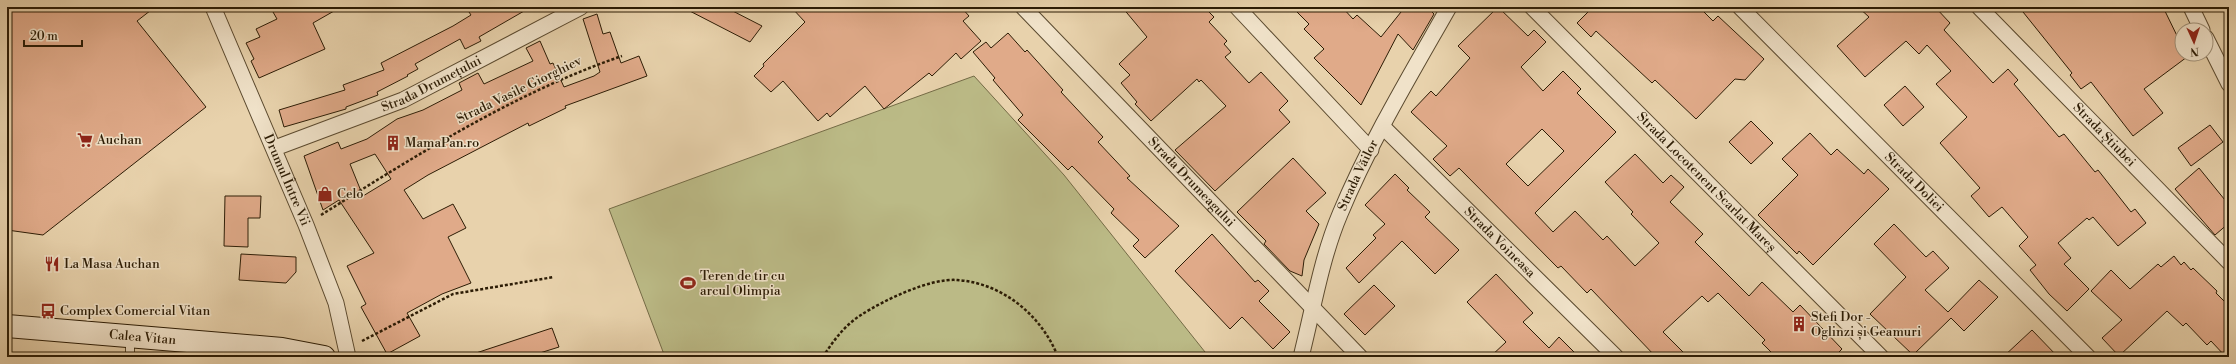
<svg xmlns="http://www.w3.org/2000/svg" width="2236" height="364" font-family="'Libre Bodoni',serif">
  <style>
    .green { fill: #bbba86; stroke: #746b46 }
    .building { fill: #e0aa89; stroke: #2c1c05; fill-rule: evenodd }
    .lines { fill: none; stroke-linecap: round; stroke-linejoin: round }
    .lane-casing { stroke: #5b4a2f; stroke-width: 10 }
    .street-casing { stroke: #5b4a2f; stroke-width: 17 }
    .secondary-casing { stroke: #2c1c05; stroke-width: 24 }
    .path { stroke: #2c1c05; stroke-width: 2.5; stroke-dasharray: 3 2; stroke-linecap: butt }
    .lane { stroke: #f0e2c9; stroke-width: 8 }
    .street { stroke: #f0e2c9; stroke-width: 15 }
    .secondary { stroke: #f0e2c9; stroke-width: 22 }
    .labels { text-anchor: middle; dominant-baseline: central; stroke-width: 3; stroke-linejoin: round; paint-order: stroke }
    .street-label { font-size: 13px; fill: #2c1c05; stroke: #f0e2c9 }
    .poi-label { font-size: 13px; fill: #2c1c05; stroke: #f0e2c9; text-anchor: start }
  </style>
  <rect width="100%" height="100%" fill="#e8d2ac"/>
  <filter id="stains"><feTurbulence type="fractalNoise" baseFrequency=".005" numOctaves="4"/><feColorMatrix values="0 0 0 0 .2 0 0 0 0 .09 0 0 0 0 .02 0 0 0 .5 -.17"/></filter>
  <radialGradient id="worn" r=".72"><stop offset=".6" stop-color="#630" stop-opacity="0"/><stop offset="1" stop-color="#630" stop-opacity=".3"/></radialGradient>
  <path class="green" d="M974 76 1064 175 1209 357H665L609 209Z"/>
  <path class="building" d="M7 7H155L137 21 206 107 43 235 7 230Z
    M284 7H341L313 23 325 49 259 78 251 61 254 59 246 43 260 37 256 29 277 19 273 12Z
    M477 7H531L479 37 481 41 465 49 460 39 415 64 418 69 407 75 408 76 377 92 378 95 346 107V109L284 127 279 110 345 90 343 85 384 70 381 63 453 26 471 15 469 12Z
    M682 7H725L762 26 750 42Z
    M791 7H961L969 16 963 21 981 41 961 59 956 53 932 76 929 73 884 109 865 86 830 117 827 113 818 121 783 81 771 92 754 76 764 66 763 64 805 22Z
    M1122 7H1204L1214 17 1209 22 1227 41 1224 44 1231 52 1225 57 1249 83 1261 72 1288 101 1279 110 1290 122 1215 191 1175 150 1226 106 1201 80 1199 82 1197 79 1151 121 1135 104 1137 102 1121 83 1130 75 1119 64 1147 37Z
    M1292 7H1342L1353 19 1357 15 1381 37 1405 7H1427L1434 14 1413 50 1398 34 1361 105 1314 58 1324 49 1304 29 1309 24Z
    M1498 7 1528 36 1534 30 1546 42 1521 67 1543 91 1563 71 1581 89 1577 93 1616 132 1535 213 1553 232 1575 211 1603 240 1607 236 1635 266 1659 243 1631 214 1633 212 1605 182 1635 154 1663 183 1671 175 1684 187 1670 202 1703 234 1695 242 1749 296 1762 282 1793 312 1800 305 1842 349 1834 357H1776L1762 343 1765 340 1718 293 1708 302 1702 296 1663 332 1688 357H1656L1591 289 1587 293 1561 266 1558 268 1459 168 1450 176 1433 159 1447 146 1411 112 1431 91 1436 96 1470 58 1458 46ZM1542 129 1564 151 1528 186 1506 164Z
    M1593 7H1699L1713 21 1718 16 1764 59 1745 80 1735 79 1696 119 1655 80 1652 83 1596 31 1591 37 1577 23Z
    M1858 7H1935L1950 23 1944 30 1993 83 2008 69 2018 80 2014 84 2059 137 2064 134 2095 172 2098 170 2131 212 2135 209 2146 223 2118 246 2093 217 2089 220 2087 218 2058 243 2071 258 2064 264 2089 289 2067 311 2049 294 2030 270 2036 265 2019 246 2028 237 2002 207 1989 217 1971 196 1980 188 1940 143 1967 117 1936 84 1951 71 1927 45 1919 54 1906 41 1865 77 1837 46 1869 17Z
    M2019 7H2163L2182 46V54H2186L2187 57 2144 89 2163 113 2133 136 2091 82 2081 89 2070 75 2072 73Z
    M597 14 603 34 610 32 621 63 639 56 647 76 565 106 566 108 529 126 528 123 428 175 404 190 423 219 453 204 466 228 448 237 471 283 442 294 407 313 420 336 387 354 361 307 366 304 347 266 374 253 339 200 323 210 304 156 338 142 341 149 367 139 397 119 423 110 462 90 459 83 478 73 484 84 533 61 526 48 540 41 550 64 553 63 564 87 594 76 600 72 583 19ZM375 154 391 179 363 196 350 164Z
    M1008 33 1025 52 1027 50 1063 90 1061 92 1103 137 1098 142 1130 176 1127 178 1179 226 1145 258 1133 246 1139 240 1111 213 1114 209 1072 166 1068 170 1018 120 1023 115 993 80 995 78 973 52 986 42 991 48Z
    M1905 86 1924 107 1903 126 1884 105Z
    M1751 121 1773 143 1751 164 1729 142Z
    M2210 125 2223 142 2191 166 2178 148Z
    M1810 133 1831 155 1837 149 1864 174 1868 169 1889 189 1813 265 1799 251 1797 254 1758 215 1798 175 1782 159Z
    M1293 158 1326 193 1306 211 1319 224 1304 260 1302 276 1290 271 1264 244 1266 241 1237 212Z
    M2199 168 2229 205V223L2215 235 2175 189Z
    M1395 174 1409 188 1407 190 1430 212 1425 217 1459 250 1435 274 1402 241 1359 283 1346 268 1376 238 1373 235 1385 224 1365 205Z
    M225 196H261L260 218H248V247L224 246Z
    M1894 224 1926 257 1933 251 1949 268 1925 290 1948 312 1979 280 1998 297 1964 331 1951 318 1913 355 1870 314 1906 277 1874 244Z
    M1212 234 1255 282 1258 280 1269 291 1259 301 1290 332 1273 349 1242 317 1230 329 1175 271Z
    M241 254 296 257V272L286 283 239 280Z
    M2174 256 2181 265 2184 262 2191 270 2193 268 2217 291 2216 293 2229 306V357H2226L2211 341 2207 345 2186 323 2183 326 2167 311 2119 356 2102 338 2122 320 2091 291 2111 270 2130 289 2158 264 2161 267Z
    M1496 274 1533 313 1523 322 1549 348 1559 337 1579 357H1490L1506 342 1467 302Z
    M1374 285 1395 306 1365 335 1344 314Z
    M552 328 559 347 527 357H474L473 354Z
    M2032 330 2058 357H2003Z"/>
  <g class="lines">
    <defs>
      <path id="lane" d="M130 357V338"/>
      <g id="street">
        <path id="s1" d="M213 7 306 225 336 303 348 357"/>
        <path id="s2" d="M1023 7 1360 357"/>
        <path d="M1237 7 1371 150"/>
        <path id="s3" d="M1532 7 1881 357"/>
        <path id="s4" d="M1740 7 2088 357"/>
        <path id="s5" d="M1979 7 2229 262"/>
        <path d="M2191 7 2202 30"/>
        <path d="M2206 38 2229 84"/>
        <path id="s6" d="M1383 127 1616 357"/>
        <path id="s7" d="M275 148 403 100 581 7"/>
        <path id="s8" d="M1301 357C1313 310 1321 259 1340 214 1370 142 1411 74 1449 7"/>
      </g>
      <g id="secondary">
        <path id="s9" d="M7 326 282 349 324 357"/>
      </g>
    </defs>
    <use href="#lane" class="lane-casing"/>
    <use href="#street" class="street-casing"/>
    <use href="#secondary" class="secondary-casing"/>
    <path class="path" d="M321 215C417 155 514 93 622 56
      M362 341 453 294 554 277
      M823 357C833 341 845 325 861 315 884 300 930 278 957 280 1003 283 1042 316 1058 357"/>
    <use href="#lane" class="lane"/>
    <use href="#street" class="street"/>
    <use href="#secondary" class="secondary"/>
  </g>
  <defs>
    <symbol id="supermarket-bare" viewBox="-9 -9 18 18"><path d="M-6-5.5h2.5l.6 2H6L4.5 2H-2.5L-4.4-4H-6ZM-1.5 3.2a1.3 1.3 0 1 0 .1 0ZM3 3.2a1.3 1.3 0 1 0 .1 0Z" fill="#8f2418" stroke="#f0e2c9" stroke-width="2.5" paint-order="stroke"/></symbol>
    <symbol id="building-bare" viewBox="-9 -9 18 18"><path d="M-4-6H4V6H1V3H-1V6H-4ZM-2.5-4.3h1.7v1.8h-1.7ZM.8-4.3h1.7v1.8H.8ZM-2.5-1h1.7V.8h-1.7ZM.8-1h1.7V.8H.8Z" fill="#8f2418" stroke="#f0e2c9" stroke-width="2.5" paint-order="stroke"/></symbol>
    <symbol id="shop-bare" viewBox="-9 -9 18 18"><path d="M-5-2.5h2.3a2.7 3.5 0 0 1 5.4 0H5L5.5 6h-11ZM-1.5-2.5h3a1.5 2.3 0 0 0-3 0Z" fill="#8f2418" stroke="#f0e2c9" stroke-width="2.5" paint-order="stroke"/></symbol>
    <symbol id="restaurant-bare" viewBox="-9 -9 18 18"><path d="M-5-6h1v4h1v-4h1v4h1v-4h1v5L-1.5 .5V6h-2V.5L-5-1ZM5-6V6H3V1.5H1.5Q1.5-4 5-6Z" fill="#8f2418" stroke="#f0e2c9" stroke-width="2.5" paint-order="stroke"/></symbol>
    <symbol id="stadium-bare" viewBox="-9 -9 18 18"><path d="M0-5a6.5 5 0 1 0 0 10a6.5 5 0 1 0 0-10ZM-3.5-1.8h7v3.6h-7Z" fill="#8f2418" stroke="#f0e2c9" stroke-width="2.5" paint-order="stroke"/></symbol>
    <symbol id="bus-bare" viewBox="-9 -9 18 18"><path d="M-5-6H5V4H4V6H2V4H-2V6H-4V4H-5ZM-3.5-4V0h7V-4ZM-3.5 1.2v1.5H-2V1.2ZM2 1.2v1.5H3.5V1.2Z" fill="#8f2418" stroke="#f0e2c9" stroke-width="2.5" paint-order="stroke"/></symbol>
  </defs>
  <g fill-rule="evenodd">
    <use href="#supermarket-bare" x="74" y="129" width="22" height="22"/>
    <use href="#building-bare" x="382" y="132" width="22" height="22"/>
    <use href="#shop-bare" x="314" y="183" width="22" height="22"/>
    <use href="#restaurant-bare" x="41" y="253" width="22" height="22"/>
    <use href="#stadium-bare" x="677" y="272" width="22" height="22"/>
    <use href="#bus-bare" x="37" y="300" width="22" height="22"/>
    <use href="#building-bare" x="1788" y="313" width="22" height="22"/>
  </g>
  <g class="labels">
    <g class="street-label">
      <text stroke="none"><textPath href="#s7" startOffset="169">Strada Drumețului</textPath></text>
      <text transform="translate(519 90) rotate(-26)">Strada Vasile Giorghiev</text>
      <text stroke="none"><textPath href="#s5" startOffset="179">Strada Știubei</textPath></text>
      <text stroke="none"><textPath href="#s8" startOffset="191">Strada Văilor</textPath></text>
      <text stroke="none"><textPath href="#s1" startOffset="188">Drumul Între Vii</textPath></text>
      <text stroke="none"><textPath href="#s2" startOffset="243">Strada Drumeagului</textPath></text>
      <text stroke="none"><textPath href="#s3" startOffset="247">Strada Locotenent Scarlat Mareș</textPath></text>
      <text stroke="none"><textPath href="#s4" startOffset="247">Strada Doliei</textPath></text>
      <text stroke="none"><textPath href="#s6" startOffset="164">Strada Voineasa</textPath></text>
      <text stroke="none"><textPath href="#s9" startOffset="136">Calea Vitan</textPath></text>
    </g>
    <g class="poi-label">
      <text x="97" y="140">Auchan</text>
      <text x="405" y="143">MamaPan.ro</text>
      <text x="337" y="194">Celo</text>
      <text x="64" y="264">La Masa Auchan</text>
      <text x="700" y="276">Teren de tir cu<tspan x="700" dy="15">arcul Olimpia</tspan></text>
      <text x="60" y="311">Complex Comercial Vitan</text>
      <text x="1811" y="317">Stefi Dor -<tspan x="1811" dy="15">Oglinzi și Geamuri</tspan></text>
    </g>
  </g>
  <rect width="2236" height="364" fill="none" stroke="#e8d2ac" stroke-width="24"/>
  <rect x="8" y="8" width="2220" height="348" fill="none" stroke="#2c1c05" stroke-width="2"/>
  <rect x="12" y="12" width="2212" height="340" fill="none" stroke="#2c1c05"/>
  <g transform="translate(2194 42) rotate(177)"><circle r="19" fill="#f0e2c9" stroke="#a2937b"/>
  <path d="M0-3L7 15L0 10L-7 15Z" fill="#8f2418"/>
  <text y="-6" font-size="11" font-weight="bold" text-anchor="middle" fill="#2c1c05">N</text>
  </g>
  <path d="M24 40v6h58v-6" fill="none" stroke="#2c1c05" stroke-width="2"/>
  <text x="30" y="40" font-size="12" fill="#2c1c05" stroke="#f0e2c9" stroke-width="3" paint-order="stroke">20 m</text>
  <rect width="100%" height="100%" filter="url(#stains)"/>
  <rect width="100%" height="100%" fill="url(#worn)"/>
</svg>
